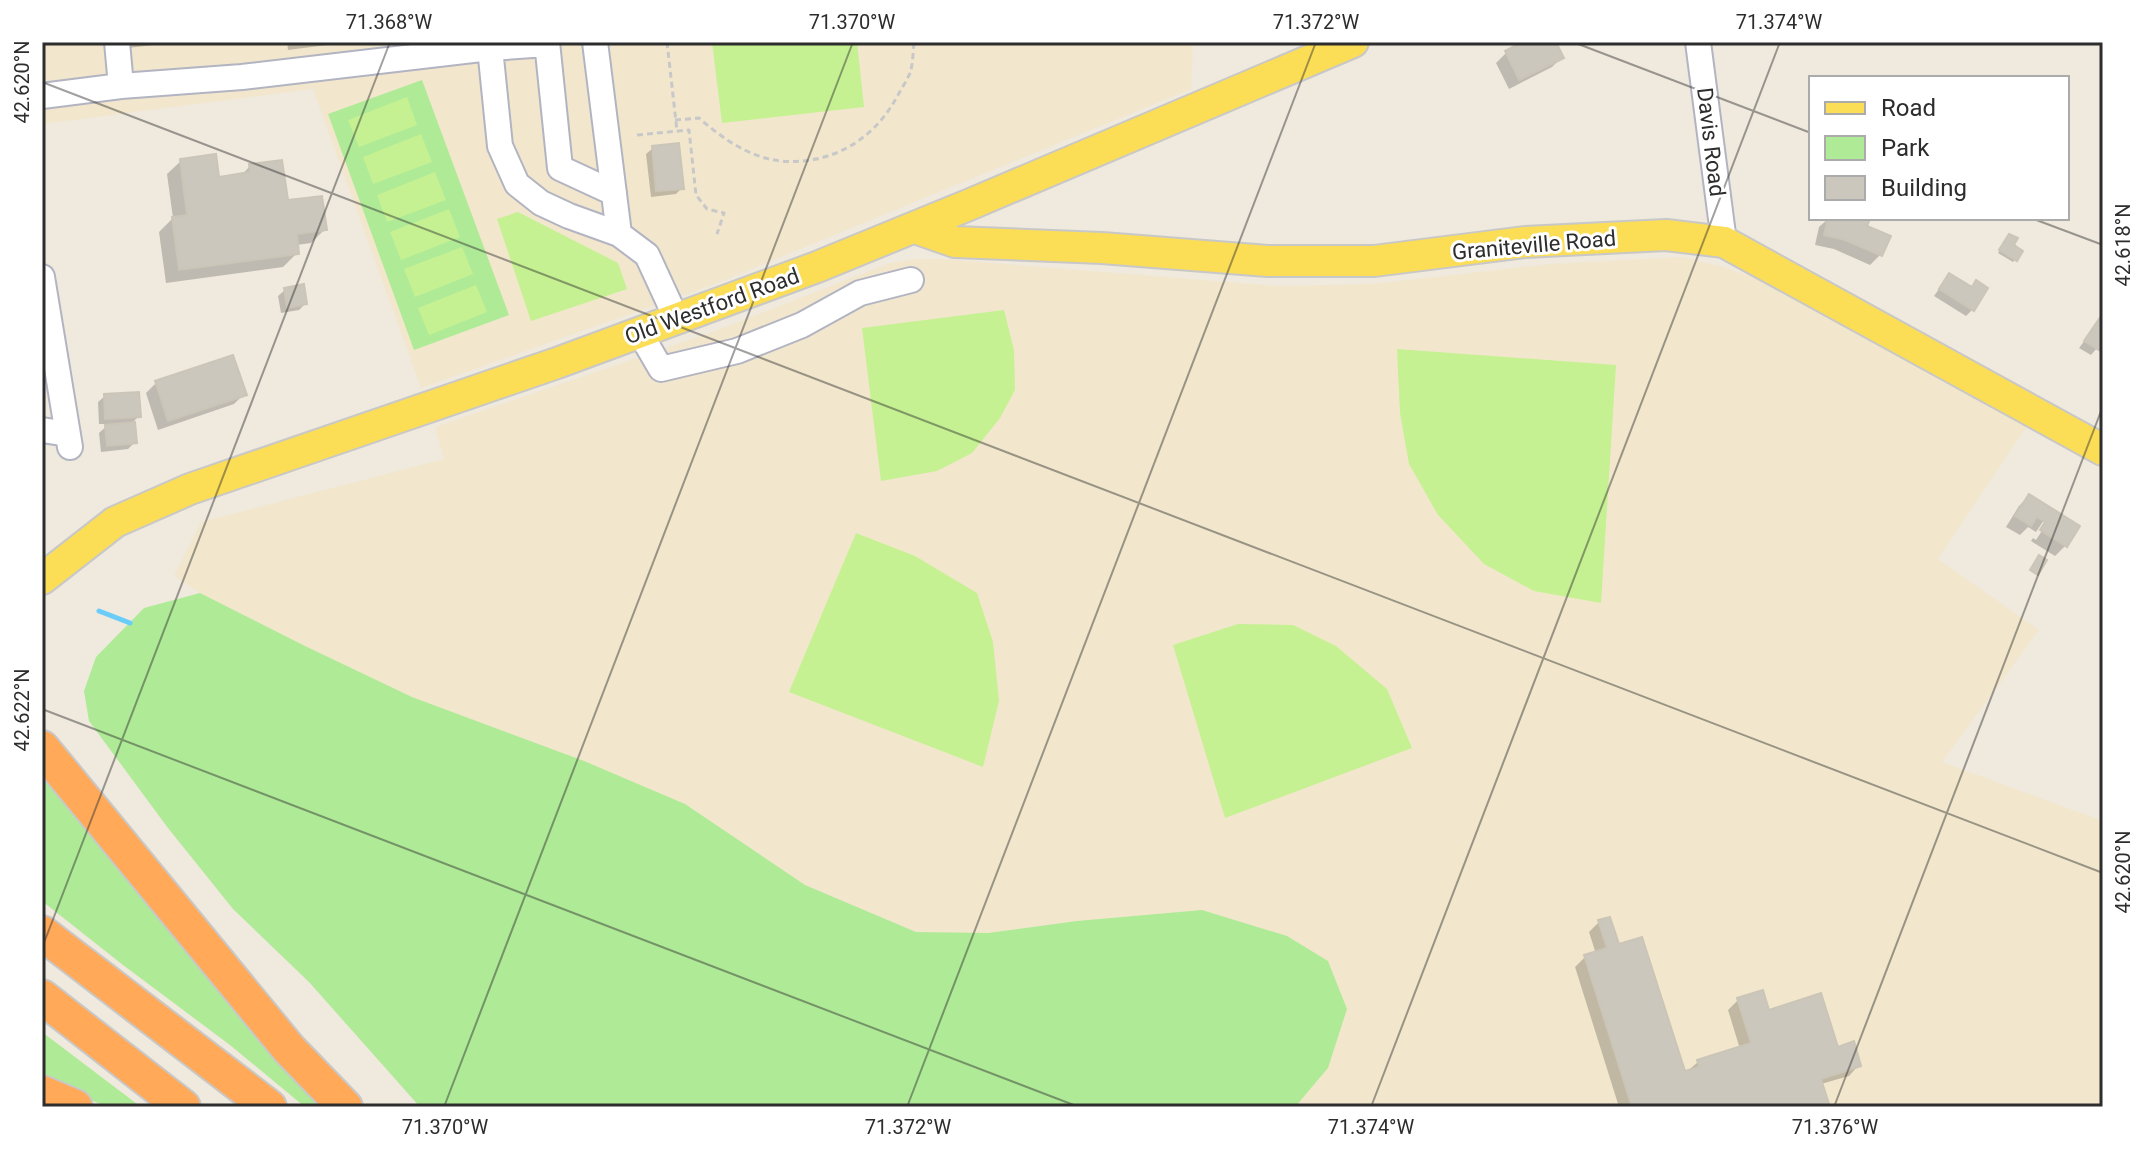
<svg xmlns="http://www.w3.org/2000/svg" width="2145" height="1149" font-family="Roboto,sans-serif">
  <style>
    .education { fill: #f2e7cd }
    .green { fill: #afea97 }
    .pitch { fill: #c5f192 }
    .shadow { fill: #0003 }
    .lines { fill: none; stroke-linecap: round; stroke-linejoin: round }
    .stream { stroke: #6accf8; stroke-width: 5 }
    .building { fill: #cbc7bd; stroke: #cbc5b7; stroke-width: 2 }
    .minor-casing { stroke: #b2b4c1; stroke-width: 28 }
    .major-casing { stroke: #c8c8c8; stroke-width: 34 }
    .highway-casing { stroke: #c8c8c8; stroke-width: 38 }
    .path { stroke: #c8c8c8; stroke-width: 3; stroke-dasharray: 6 4; stroke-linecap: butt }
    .minor { stroke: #fff; stroke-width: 24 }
    .major { stroke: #fcdd56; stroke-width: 30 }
    .highway { stroke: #ffa959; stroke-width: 34 }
    .ticks { fill: none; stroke: #2d2d2d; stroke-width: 2; stroke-opacity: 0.45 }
    .labels { text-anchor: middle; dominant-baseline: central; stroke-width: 6; stroke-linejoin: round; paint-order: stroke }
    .street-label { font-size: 22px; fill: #2d2d2d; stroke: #fff }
    .neatline { fill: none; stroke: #2d2d2d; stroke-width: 3 }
    .ticks-label { font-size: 20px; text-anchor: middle; fill: #2d2d2d }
  </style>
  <rect width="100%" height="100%" fill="#efe9de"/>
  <path class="education" d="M42 42H1193L1191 89 715 284 421 388 313 89 42 124Z
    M1682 257 1720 266 1750 276 2029 423 1938 559 2039 630 1942 762 2103 821V1107H601L322 672 174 576 201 522 444 459 435 427 715 331 890 263 916 259H943L1278 286 1372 284 1550 264Z"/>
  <path class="green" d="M422 80 509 315 414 350 328 114Z
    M200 593 305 646 412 697 584 761 685 804 805 885 916 932 988 933 1077 921 1202 910 1287 936 1328 961 1347 1009 1328 1068 1295 1107H420L309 982 233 909 168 828 89 721 84 691 96 657 144 608Z
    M42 777 239 1013 326 1107H305L230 1045 123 965 42 901Z
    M42 1032 141 1107H107L42 1079Z"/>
  <path class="pitch" d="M712 42H857L864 107 722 123Z
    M407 97 417 125 359 147 348 120Z
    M421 134 432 162 373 184 363 157Z
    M435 172 446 200 387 222 377 195Z
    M449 209 460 237 401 260 390 232Z
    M518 212 618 263 627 289 531 321 497 219Z
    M462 247 473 274 415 297 404 269Z
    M476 285 487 312 429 335 418 308Z
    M1004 310 1014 350 1015 390 1000 418 972 453 937 471 881 481 862 328Z
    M1397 349 1616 365 1601 603 1534 591 1484 564 1438 515 1409 464 1400 413Z
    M856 533 915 556 977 593 993 642 999 701 983 767 789 692Z
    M1238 624 1293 625 1336 646 1387 689 1412 748 1225 818 1173 645Z"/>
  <path class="shadow" d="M127 42H182L127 48Z
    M287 42H351L288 50Z
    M1527 42H1554L1562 57 1552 67 1509 89 1496 63 1506 53Z
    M653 148 682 188 676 194 651 197 646 154Z
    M181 161 217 179 241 176 250 166 286 203 325 229 311 243 296 245 297 253 283 267 166 283 159 232 173 218 167 174Z
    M1829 218 1848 222 1852 218H1862L1867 220 1865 227 1880 255 1870 265 1834 249 1815 245 1819 227Z
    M2007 239 2015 260 2013 262 1998 253Z
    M1949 275 1971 288 1972 310 1966 316 1934 296Z
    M285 290 305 304 299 310 281 313 278 296Z
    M2101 319 2103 320V352L2097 348 2091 355 2079 348Z
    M156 383 244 394 234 404 158 430 146 393Z
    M105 396 139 416 133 422 135 442 128 449 101 452 99 433 109 424H99L98 402Z
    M2029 496 2077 526 2065 546 2055 556 2031 541 2033 538 2036 540 2049 520H2044L2036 532 2028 527 2020 535 2006 527 2019 506Z
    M1599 922 1618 946 1684 1074 1698 1062 1740 1049 1728 1010 1738 1000 1768 1012 1836 1049 1859 1065 1849 1076 1821 1084 1828 1107H1619L1575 967 1585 957 1596 954 1589 932Z"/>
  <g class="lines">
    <path class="stream" d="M99 611 130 623"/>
  </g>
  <path class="building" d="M1522 42H1556L1564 58 1519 80 1505 51Z
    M679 143 684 189 656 191 652 146Z
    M216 154 219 177 250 172 249 164 282 160 288 200 322 196 327 230 297 234 299 254 179 270 172 217 187 215 180 159Z
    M1828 218 1851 220 1852 218 1870 219 1867 226 1891 236 1882 256 1845 240 1824 235Z
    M2009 234 2018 238 2014 245 2023 251 2017 261 1999 250Z
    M1949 273 1972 287 1976 280 1988 288 1974 311 1939 289Z
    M304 284 307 304 287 308 284 288Z
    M2101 316 2103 318V343L2099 350 2084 341Z
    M233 355 247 395 168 421 155 381Z
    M139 392 141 417 105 419 104 394Z
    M135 422 137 443 107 446 105 425Z
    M2029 494 2080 526 2067 547 2040 530 2045 522 2037 517 2031 526 2015 516Z
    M2039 555 2047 560 2038 575 2030 570Z
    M1610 917 1619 944 1642 937 1685 1071 1699 1067 1697 1060 1751 1043 1737 998 1763 990 1769 1010 1821 993 1838 1047 1854 1041 1861 1066 1821 1079 1830 1107H1643V1105L1632 1107 1584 955 1607 948 1598 920Z"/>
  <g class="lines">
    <defs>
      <path id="minor" d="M547 42 560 168 614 193
        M595 42 619 234
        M1698 42 1724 242
        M490 48 547 44
        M121 86 242 77 490 48 500 146 517 184 541 203 569 216 619 234 647 255 677 320
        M42 96 121 86 117 42
        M42 277 70 447
        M640 333 661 369 737 351 802 325 860 293 911 280
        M42 430 68 434"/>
      <path id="major" d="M915 228 955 242 1102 248 1268 261H1374L1525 242 1666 235 1724 242 2103 450
        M42 579 115 522 190 489 557 363 817 267 971 204 1353 42"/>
      <path id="highway" d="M42 748 289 1049 345 1107
        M42 933 269 1107
        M42 997 183 1107
        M42 1093 75 1107"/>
    </defs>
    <use href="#minor" class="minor-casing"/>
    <use href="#major" class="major-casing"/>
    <use href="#highway" class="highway-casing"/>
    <path class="path" d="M667 42 677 131
      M675 120 699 118C722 138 750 158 781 161 832 165 874 140 898 95 902 88 907 80 910 73 913 64 913 52 914 42
      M637 135 689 130 696 195 707 209 724 213 717 234"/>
    <use href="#minor" class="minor"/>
    <use href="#major" class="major"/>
    <use href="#highway" class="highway"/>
  </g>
  <path class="ticks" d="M1573 42 1811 133M42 82 2103 873M2031 218 2103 245M42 709 1079 1107M42 948 390 42M444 1107 853 42M907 1107 1316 42M1371 1107 1780 42M1834 1107 2103 406"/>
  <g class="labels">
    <g class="street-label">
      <text transform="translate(1711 142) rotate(83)">Davis Road</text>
      <text transform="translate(1534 245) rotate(-5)">Graniteville Road</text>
      <text transform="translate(712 306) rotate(-20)">Old Westford Road</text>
    </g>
  </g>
  <rect width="2145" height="1149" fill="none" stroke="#ffffff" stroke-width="88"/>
  <rect x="1809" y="76" width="260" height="144" fill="#ffffff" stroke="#ababab" stroke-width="2"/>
  <rect x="1825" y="102" width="40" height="12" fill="#fcdd56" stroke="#ababab" stroke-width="2"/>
  <text x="1881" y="116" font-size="24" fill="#2d2d2d">Road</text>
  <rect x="1825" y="136" width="40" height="24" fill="#afea97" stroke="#ababab" stroke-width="2"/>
  <text x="1881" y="156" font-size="24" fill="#2d2d2d">Park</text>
  <rect x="1825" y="176" width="40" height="24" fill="#cbc7bd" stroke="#ababab" stroke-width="2"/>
  <text x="1881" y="196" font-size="24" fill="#2d2d2d">Building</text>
  <rect x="44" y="44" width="2057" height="1061" class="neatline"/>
  <g class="ticks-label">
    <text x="389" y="29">71.368°W</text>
    <text x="852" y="29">71.370°W</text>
    <text x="1316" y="29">71.372°W</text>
    <text x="1779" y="29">71.374°W</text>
    <text transform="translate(22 82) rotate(-90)" y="7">42.620°N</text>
    <text transform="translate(2123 245) rotate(-90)" y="7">42.618°N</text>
    <text transform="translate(22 710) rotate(-90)" y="7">42.622°N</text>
    <text transform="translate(2123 872) rotate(-90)" y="7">42.620°N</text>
    <text x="445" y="1134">71.370°W</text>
    <text x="908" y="1134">71.372°W</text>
    <text x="1371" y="1134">71.374°W</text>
    <text x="1835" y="1134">71.376°W</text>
  </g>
</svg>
